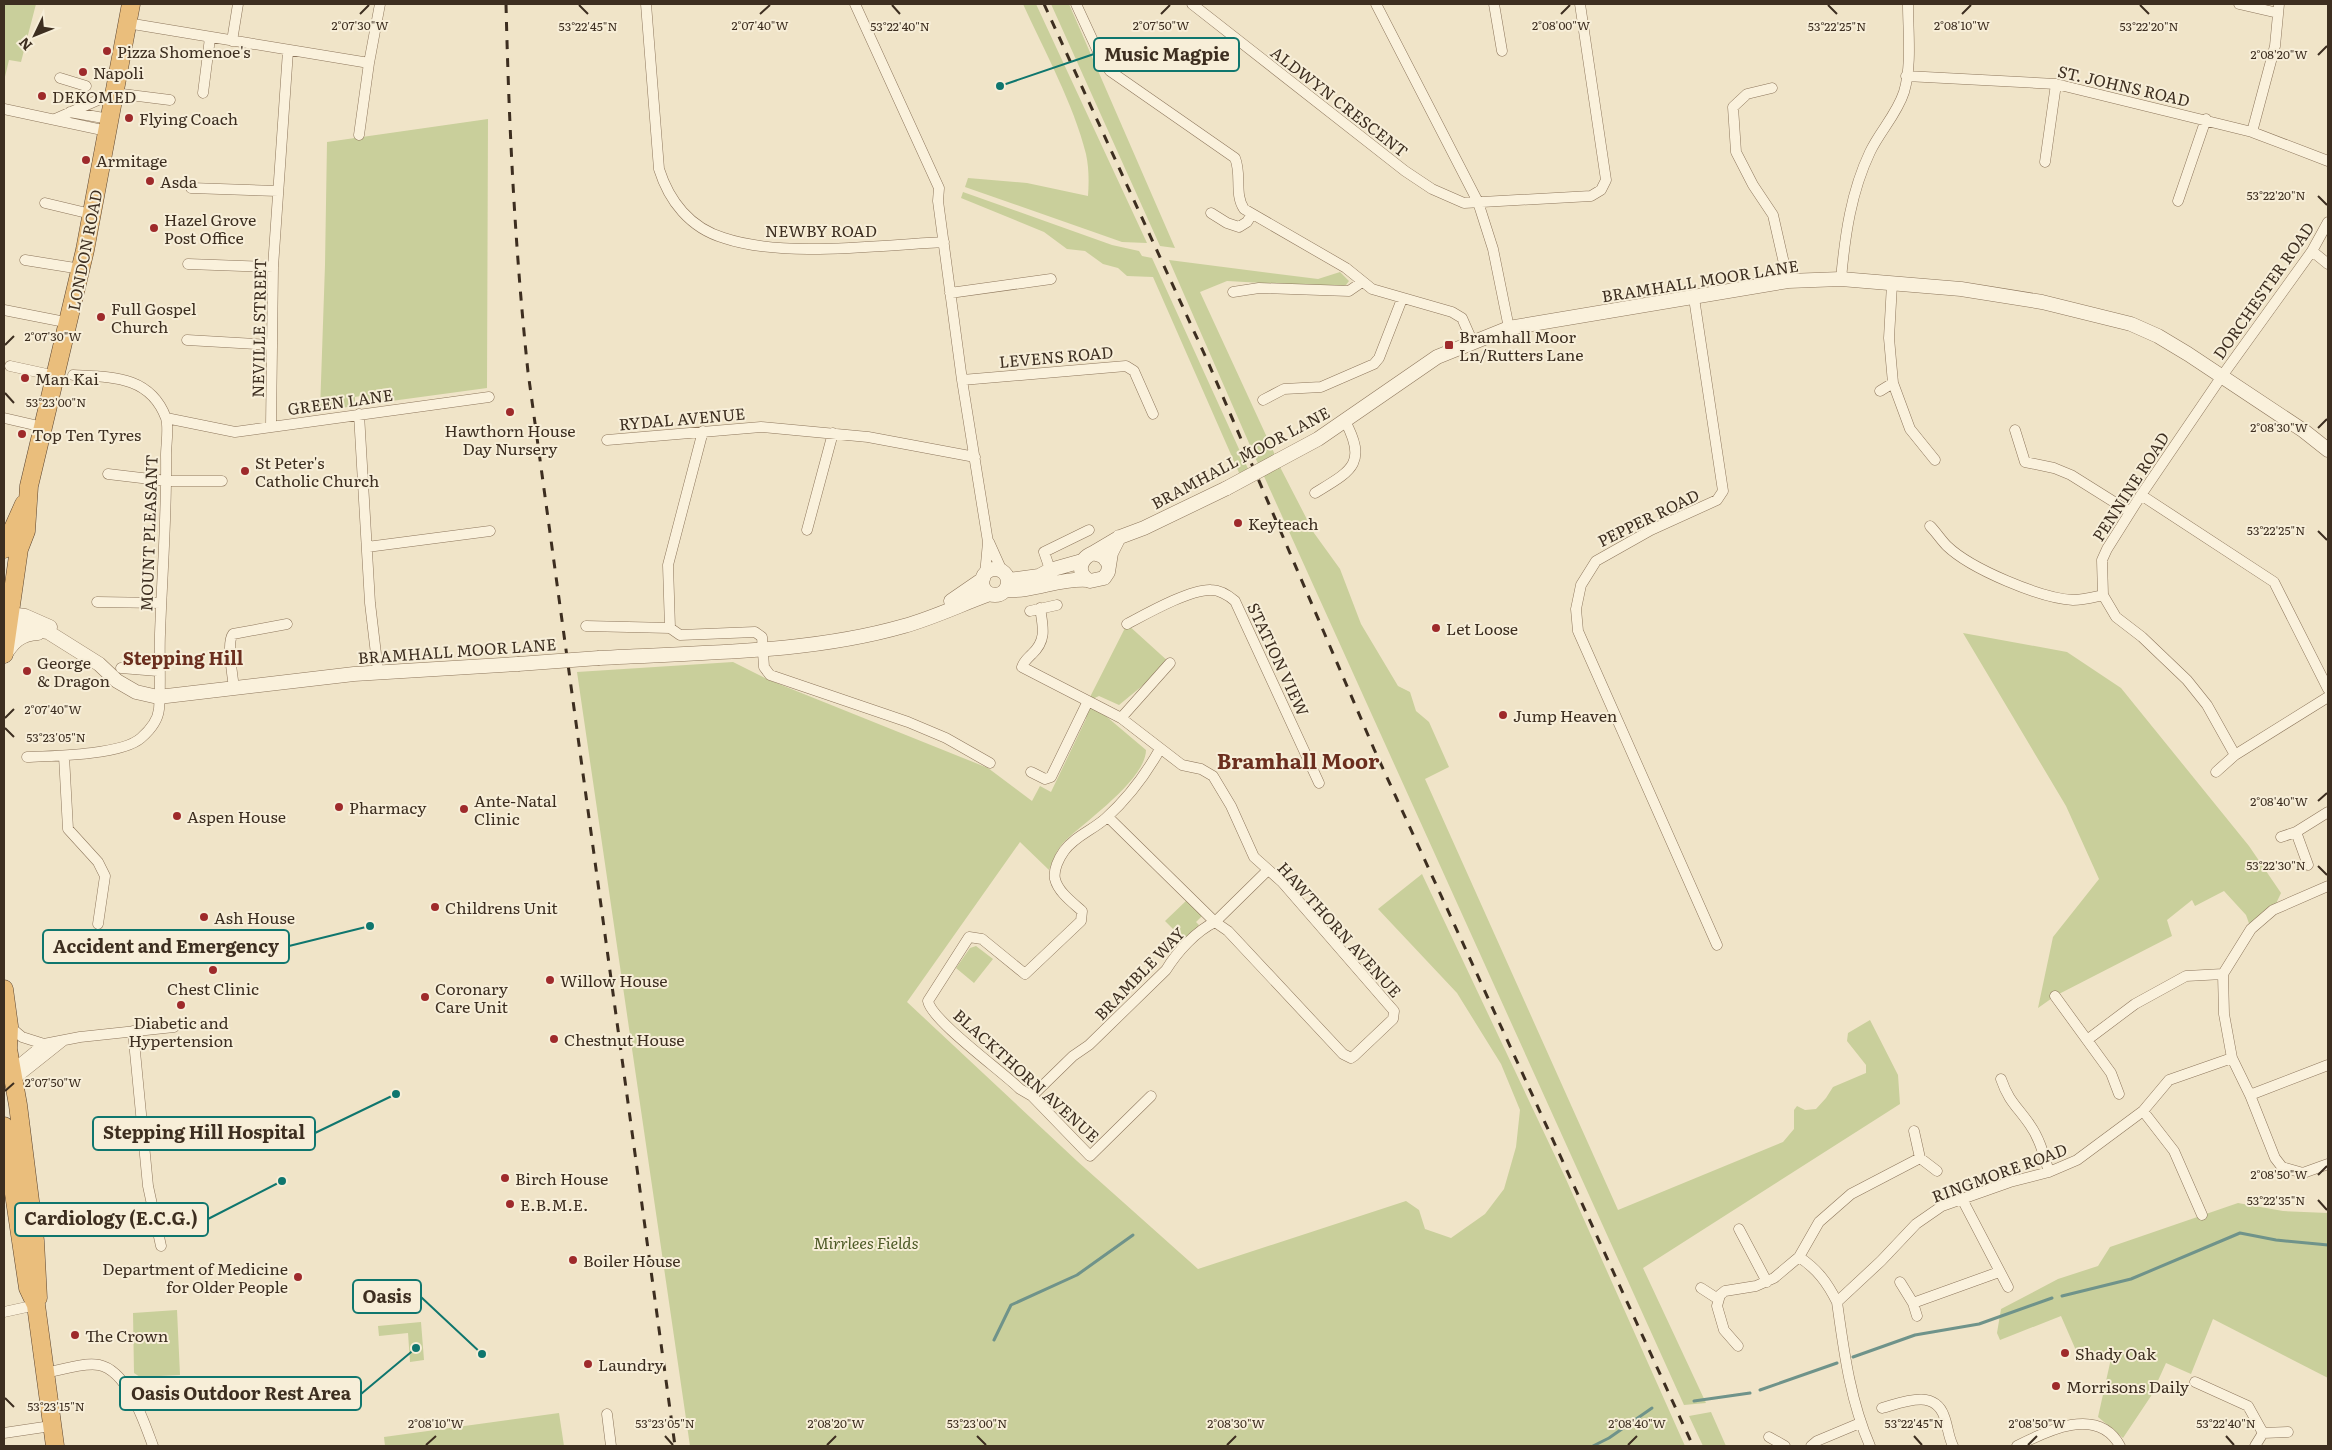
<svg xmlns="http://www.w3.org/2000/svg" width="2332" height="1450" font-family="Literata,serif">
  <style>
    .green { fill: #c9cf9b }
    .lines { fill: none; stroke-linecap: round; stroke-linejoin: round }
    .stream { stroke: #6f938a; stroke-width: 3 }
    .minor-casing { stroke: #8d765c; stroke-width: 11 }
    .tertiary-casing { stroke: #8d765c; stroke-width: 15 }
    .trunk-casing { stroke: #5b4430; stroke-width: 19 }
    .minor { stroke: #faf1dc; stroke-width: 10 }
    .tertiary { stroke: #faf1dc; stroke-width: 14 }
    .trunk { stroke: #eabe7c; stroke-width: 18 }
    .rail { stroke: #3d2e20; stroke-width: 3; stroke-dasharray: 9 9; stroke-linecap: butt }
    .tertiary-bridge-casing { stroke: #8d765c; stroke-width: 15; stroke-linecap: butt }
    .tertiary-bridge { stroke: #faf1dc; stroke-width: 14 }
    .ticks { fill: none; stroke: #3d2e20; stroke-width: 2 }
    .poi-dot { fill: #9e2a2b; stroke: #f7eed8; stroke-width: 2 }
    .labels { text-anchor: middle; dominant-baseline: central; stroke-width: 4; stroke-linejoin: round; paint-order: stroke }
    .poi-label { font-size: 16px; fill: #3d2e20; stroke: #f7eed8; text-anchor: start }
    .street-label { font-size: 16px; fill: #3d2e20; stroke: #f7eed8 }
    .park-label { font-size: 16px; font-style: italic; fill: #4d5a26; stroke: #f7eed8 }
    .neighbourhood-label { font-size: 18px; font-weight: bold; fill: #6b2e1e; stroke: #f7eed8 }
    .district-label { font-size: 21px; font-weight: bold; fill: #6b2e1e; stroke: #f7eed8 }
    .ticks-label { font-size: 12px; text-anchor: middle; fill: #3d2e20; stroke: #f7eed8; stroke-width: 4; stroke-linejoin: round; paint-order: stroke }
    .leader { fill: none; stroke: #0f766e; stroke-width: 2 }
    .callout-dot { fill: #0f766e; stroke: #f7eed8; stroke-width: 2 }
    .callout { fill: #f7eed8; stroke: #0f766e; stroke-width: 2 }
    .callout-label { font-size: 18px; text-anchor: middle; font-weight: bold; fill: #3d2e20 }
  </style>
  <rect width="100%" height="100%" fill="#f0e4c8"/>
  <path class="green" d="M4 4H36L21 62 9 60 4 81Z
    M1023 4H1036L1147 243 1122 242 1105 236 965 187 968 178 1027 183 1088 196C1089 182 1089 168 1086 154 1074 105 1044 50 1023 4Z
    M1051 4H1069L1175 248 1160 246Z
    M488 119 487 388 362 405 361 396 355 397V406L320 411 325 265 327 142Z
    M963 192 1112 245 1139 251 1142 256 1152 258 1249 471 1240 475 1153 277 1127 276 1118 268 1103 264 1085 251 1067 249 1044 232 961 198Z
    M1169 260 1318 279 1340 272 1349 281 1346 285 1340 287 1227 281 1200 292 1276 457 1259 466Z
    M1280 467 1314 533 1340 569 1361 624 1398 686 1410 692 1416 711 1429 722 1449 767 1425 779 1618 1210 1783 1142 1794 1129V1110L1797 1106 1805 1110 1816 1109 1826 1098 1833 1087 1866 1073V1065L1847 1041 1848 1033 1870 1020 1898 1075 1900 1104 1643 1268 1706 1403 1684 1405 1263 474Z
    M1127 624 1170 663 1119 705 1099 696 1088 701 1146 750C1146 779 1086 821 1066 840 1057 848 1053 860 1049 870L1020 842 907 1002 1077 1161 1198 1269 1406 1201 1419 1210 1425 1229 1451 1238 1485 1214 1504 1189 1516 1147 1520 1110 1501 1064 1457 993 1378 909 1422 874 1565 1177 1685 1446H690L577 672 733 662 769 680 988 768 1032 801 1040 786 1051 792 1086 719 1088 701Z
    M1963 633 2067 652 2121 688 2249 846 2281 893 2273 910 2251 929 2246 915 2224 891 2195 906 2192 900 2167 920 2172 936 2055 996 2038 1008 2053 937 2099 879 2066 806Z
    M1187 900 1203 915 1196 922 1199 925 1184 940 1165 921Z
    M976 946 993 959 974 983 956 968 970 948Z
    M2238 1203 2283 1211 2328 1213V1378L2213 1319 2191 1374 2166 1363 2151 1396 2123 1438 2098 1417 2112 1354 2078 1355 2061 1316 2000 1340 1997 1333 2001 1309 2058 1279 2098 1266 2110 1247Z
    M177 1310 180 1375 140 1377 134 1373 133 1313Z
    M421 1322 424 1360 410 1362 408 1333 379 1336 378 1326Z
    M1711 1412 1726 1446H1703L1689 1416Z
    M559 1413 564 1446H385L384 1437Z"/>
  <g class="lines">
    <path class="stream" d="M2062 1296 2131 1279 2240 1233 2276 1240 2328 1245
      M994 1340 1011 1305 1077 1275 1133 1235
      M1853 1357 1915 1335 1979 1324 2052 1298
      M1760 1390 1837 1363
      M1694 1401 1750 1393
      M1593 1446 1609 1438 1652 1408"/>
    <defs>
      <path id="minor" d="M646 4 659 169C669 201 690 228 724 238 783 258 880 245 944 242
        M855 4 939 188 938 201 962 380 988 542 985 575
        M1076 4 1100 56 1110 71 1235 158C1242 175 1234 194 1244 209L1346 268 1372 289 1452 312 1462 318 1473 343
        M1192 4 1405 171 1432 189 1464 203 1591 196 1601 190 1606 180 1580 4
        M1376 4 1478 202 1493 249 1509 328
        M1494 4 1502 51
        M2239 4 2278 13
        M127 23 369 63
        M232 41 238 4
        M1906 76 2056 84 2252 132 2328 161
        M60 78 86 86
        M1772 88 1747 94 1733 107 1736 152 1753 185 1773 215 1788 281
        M203 93 210 38
        M4 109 107 131
        M70 112 109 119
        M55 119 114 93 170 100
        M2252 132 2275 46 2279 4
        M359 135 369 63 380 4
        M2045 162 2056 84
        M191 188 278 191
        M2178 201 2206 119
        M45 203 91 214
        M1211 213 1227 223 1239 227 1247 222 1252 214
        M2312 251 2328 264
        M25 260 81 269
        M188 264 273 267
        M1841 279C1845 235 1851 192 1870 152 1880 131 1897 114 1904 92 1912 65 1908 32 1908 4
        M1892 284 1889 338 1893 383 1910 429 1935 460
        M1233 292 1259 288 1349 291 1362 282
        M950 293 1051 279
        M1694 298 1723 491 1717 500 1651 530 1596 561 1581 585 1576 609 1578 631 1717 945
        M4 310 70 323
        M187 340 272 345
        M10 366 56 376
        M962 380 1126 366 1134 371 1153 414
        M1880 391 1893 383
        M1263 400 1284 389 1321 387 1374 364 1379 358 1402 299
        M359 414 370 603 378 671
        M4 418 43 427
        M166 418 235 432 489 397
        M271 426 273 267 288 51
        M2015 430 2025 462 2054 468 2071 475 2130 512
        M607 440 761 427 868 437 975 457
        M108 474 167 481H222
        M1315 493C1351 471 1368 464 1345 421
        M2141 495 2274 582 2328 689
        M1930 526C1936 532 1941 540 1947 546 1971 569 2040 598 2073 600 2082 600 2094 597 2103 595
        M807 530 833 433
        M989 542 1002 571
        M367 547 490 531
        M1052 575 1044 552 1089 530
        M97 602 161 603
        M1040 608C1043 627 1047 640 1032 654 1027 659 1024 661 1022 667L1088 701
        M1030 611 1057 605
        M1127 624C1146 614 1190 589 1211 590 1220 590 1228 595 1235 601L1319 783
        M586 626 670 628 680 635 755 632 762 637 764 667 770 675 908 722 946 738 990 763
        M670 628 668 565 703 431
        M121 668 158 671
        M234 689C233 676 226 643 233 634L287 624
        M2235 755 2207 705 2187 680 2142 637 2116 617 2103 595 2102 560 2107 549 2141 495 2222 376 2312 251 2328 222
        M64 756 68 829 98 862 105 876 98 924
        M27 757C53 756 122 755 141 738 149 731 158 720 159 709 161 685 159 658 160 634 162 574 167 515 166 455 166 445 169 428 166 418 150 375 110 377 73 375
        M1031 772 1045 779 1051 777 1088 701 1121 718
        M2216 772 2235 755 2328 697
        M1108 817 1215 922 1228 931 1343 1054 1351 1058 1354 1056 1393 1019 1394 1011 1282 882 1254 857 1231 806 1213 776 1201 769 1182 765 1121 718 1170 663
        M2281 837 2296 832
        M2308 865 2296 832 2328 812
        M2328 886 2273 910 2251 929 2223 974 2224 1014 2232 1058 2250 1095 2275 1158 2282 1167 2303 1173 2328 1164
        M2055 996 2087 1040
        M9 1026 22 1037 44 1044
        M133 1031 148 1186 161 1246
        M12 1070 44 1044 80 1037 174 1027
        M2001 1079C2009 1102 2017 1106 2030 1125 2040 1139 2044 1156 2049 1172
        M14 1080 63 1041
        M2119 1094 2111 1073 2087 1040 2135 1004 2186 976 2223 974
        M2250 1095 2328 1065
        M1032 1096 1073 1056 1089 1045 1166 970C1177 952 1196 931 1215 922L1268 870
        M1151 1096 1090 1156 1032 1096 1020 1089C1003 1072 931 1020 928 1001L969 937 982 939 1025 974 1081 921 1082 911C1073 903 1058 892 1055 879 1053 870 1059 858 1064 851 1075 836 1093 830 1106 818 1127 799 1146 774 1160 749
        M2143 1111 2174 1151 2202 1215
        M1914 1131 1920 1158
        M1962 1199 2008 1287
        M1739 1229 1767 1282
        M1799 1257 1819 1222 1851 1194 1920 1158 1937 1171
        M1900 1282 1913 1303 1917 1316
        M1701 1288 1718 1299
        M1913 1303 1999 1272
        M4 1312 36 1305
        M1738 1346 1724 1330 1717 1306 1720 1295 1725 1291 1756 1286 1774 1278 1799 1257C1817 1269 1827 1282 1837 1302
        M45 1373C61 1370 84 1362 99 1365 128 1371 144 1422 153 1446
        M2195 1382 2248 1406 2263 1433 2255 1446
        M1882 1408C1904 1402 1934 1389 1944 1416 1948 1426 1948 1436 1953 1446
        M607 1414 611 1446
        M4 1433 51 1426
        M2263 1433 2288 1432
        M1769 1437 1785 1446
        M1811 1446 1817 1441 1860 1423
        M1870 1446C1850 1400 1844 1352 1837 1302L1881 1261 1916 1224 1942 1206 2010 1182 2049 1172 2077 1160 2143 1111 2169 1080 2232 1058
        M2017 1446C2046 1431 2098 1405 2120 1446"/>
      <path id="tertiary" d="M1277 461 1318 439 1437 357 1509 328 1788 281 1841 279 1961 289 2042 302 2131 324 2158 336 2188 354 2304 431 2328 450
        M1093 553 1120 537 1144 528 1227 488
        M1109 564 1103 556 1093 553C1079 559 1076 574 1090 581L1104 578 1108 572 1111 553 1119 537
        M982 582a13 13 0 1 1 26 0a13 13 0 1 1-26 0Z
        M1008 580 1039 576 1050 570 1082 561
        M1005 590C1033 592 1059 578 1087 580
        M951 601 983 579
        M4 618 9 614 25 616 50 627
        M4 624 48 632 99 664 117 681 136 692 158 697 354 674 518 664
        M4 656C13 642 20 634 38 633
        M599 658C700 652 806 654 904 626 933 618 962 604 990 594"/>
      <path id="trunk" d="M4 549 24 504
        M4 654 19 549 26 531 29 486 85 250 131 4
        M4 989 9 1026 8 1049 18 1105 35 1241 38 1298
        M4 1126 28 1288 36 1305 55 1446"/>
    </defs>
    <use href="#minor" class="minor-casing"/>
    <use href="#tertiary" class="tertiary-casing"/>
    <use href="#trunk" class="trunk-casing"/>
    <use href="#minor" class="minor"/>
    <use href="#tertiary" class="tertiary"/>
    <use href="#trunk" class="trunk"/>
    <path class="rail" d="M506 4C509 128 515 249 528 372L675 1446
      M1044 4 1208 362 1374 749 1693 1446"/>
    <defs>
      <path id="tertiary-bridge" d="M1227 488 1277 461
        M518 664 599 658"/>
    </defs>
    <use href="#tertiary-bridge" class="tertiary-bridge-casing"/>
    <use href="#tertiary-bridge" class="tertiary-bridge"/>
  </g>
  <path class="ticks" d="M579 5 588 14M892 5 900 14M1828 5 1837 14M2140 5 2149 14M360 14 369 5M760 14 770 5M1161 14 1170 5M1561 14 1570 5M1962 14 1971 5M2318 55 2327 46M2318 196 2327 205M5 345 14 336M5 393 14 403M2318 428 2327 419M2318 531 2327 540M5 718 14 709M5 728 14 737M2318 801 2327 793M2318 866 2327 875M5 1091 14 1083M2318 1175 2327 1166M2318 1200 2327 1210M5 1398 14 1407M665 1436 673 1445M977 1436 986 1445M1914 1436 1922 1445M2226 1436 2234 1445M426 1445 436 1436M827 1445 836 1436M1227 1445 1236 1436M1628 1445 1637 1436M2028 1445 2037 1436"/>
  <g class="poi-dot">
    <circle cx="107" cy="51" r="5"/>
    <circle cx="83" cy="72" r="5"/>
    <circle cx="42" cy="96" r="5"/>
    <circle cx="129" cy="118" r="5"/>
    <circle cx="86" cy="160" r="5"/>
    <circle cx="150" cy="181" r="5"/>
    <circle cx="154" cy="228" r="5"/>
    <circle cx="101" cy="317" r="5"/>
    <rect x="1444" y="340" width="10" height="10" rx="2.5"/>
    <circle cx="25" cy="378" r="5"/>
    <circle cx="510" cy="412" r="5"/>
    <circle cx="22" cy="434" r="5"/>
    <circle cx="245" cy="471" r="5"/>
    <circle cx="1238" cy="523" r="5"/>
    <circle cx="1436" cy="628" r="5"/>
    <circle cx="27" cy="671" r="5"/>
    <circle cx="1503" cy="715" r="5"/>
    <circle cx="339" cy="807" r="5"/>
    <circle cx="464" cy="809" r="5"/>
    <circle cx="177" cy="816" r="5"/>
    <circle cx="435" cy="907" r="5"/>
    <circle cx="204" cy="917" r="5"/>
    <circle cx="213" cy="970" r="5"/>
    <circle cx="550" cy="980" r="5"/>
    <circle cx="425" cy="997" r="5"/>
    <circle cx="181" cy="1005" r="5"/>
    <circle cx="554" cy="1039" r="5"/>
    <circle cx="505" cy="1178" r="5"/>
    <circle cx="510" cy="1204" r="5"/>
    <circle cx="573" cy="1260" r="5"/>
    <circle cx="298" cy="1277" r="5"/>
    <circle cx="75" cy="1335" r="5"/>
    <circle cx="2065" cy="1353" r="5"/>
    <circle cx="588" cy="1364" r="5"/>
    <circle cx="2056" cy="1386" r="5"/>
  </g>
  <g class="labels">
    <g class="poi-label">
      <text x="117" y="51">Pizza Shomenoe's</text>
      <text x="93" y="72">Napoli</text>
      <text x="52" y="96">DEKOMED</text>
      <text x="139" y="118">Flying Coach</text>
      <text x="96" y="160">Armitage</text>
      <text x="160" y="181">Asda</text>
      <text x="164" y="219">Hazel Grove<tspan x="164" dy="18">Post Office</tspan></text>
      <text x="111" y="308">Full Gospel<tspan x="111" dy="18">Church</tspan></text>
      <text x="1459" y="336">Bramhall Moor<tspan x="1459" dy="18">Ln/Rutters Lane</tspan></text>
      <text x="35" y="378">Man Kai</text>
      <text x="510" y="430" text-anchor="middle">Hawthorn House<tspan x="510" dy="18">Day Nursery</tspan></text>
      <text x="32" y="434">Top Ten Tyres</text>
      <text x="255" y="462">St Peter's<tspan x="255" dy="18">Catholic Church</tspan></text>
      <text x="1248" y="523">Keyteach</text>
      <text x="1446" y="628">Let Loose</text>
      <text x="37" y="662">George<tspan x="37" dy="18">&amp; Dragon</tspan></text>
      <text x="1513" y="715">Jump Heaven</text>
      <text x="474" y="800">Ante-Natal<tspan x="474" dy="18">Clinic</tspan></text>
      <text x="349" y="807">Pharmacy</text>
      <text x="187" y="816">Aspen House</text>
      <text x="445" y="907">Childrens Unit</text>
      <text x="214" y="917">Ash House</text>
      <text x="560" y="980">Willow House</text>
      <text x="213" y="988" text-anchor="middle">Chest Clinic</text>
      <text x="435" y="988">Coronary<tspan x="435" dy="18">Care Unit</tspan></text>
      <text x="181" y="1022" text-anchor="middle">Diabetic and<tspan x="181" dy="18">Hypertension</tspan></text>
      <text x="564" y="1039">Chestnut House</text>
      <text x="515" y="1178">Birch House</text>
      <text x="520" y="1204">E.B.M.E.</text>
      <text x="583" y="1260">Boiler House</text>
      <text x="288" y="1268" text-anchor="end">Department of Medicine<tspan x="288" dy="18">for Older People</tspan></text>
      <text x="85" y="1335">The Crown</text>
      <text x="2075" y="1353">Shady Oak</text>
      <text x="598" y="1364">Laundry</text>
      <text x="2066" y="1386">Morrisons Daily</text>
    </g>
    <g class="street-label">
      <text transform="translate(2124 85) rotate(13)">ST. JOHNS ROAD</text>
      <text transform="translate(1340 101) rotate(38)">ALDWYN CRESCENT</text>
      <text x="821" y="230">NEWBY ROAD</text>
      <text transform="translate(84 250) rotate(-79)">LONDON ROAD</text>
      <text transform="translate(1700 280) rotate(-9)">BRAMHALL MOOR LANE</text>
      <text transform="translate(2263 290) rotate(-55)">DORCHESTER ROAD</text>
      <text transform="translate(258 328) rotate(-89)">NEVILLE STREET</text>
      <text transform="translate(1056 356) rotate(-5)">LEVENS ROAD</text>
      <text transform="translate(340 401) rotate(-8)">GREEN LANE</text>
      <text transform="translate(682 418) rotate(-5)">RYDAL AVENUE</text>
      <text transform="translate(1240 457) rotate(-28)">BRAMHALL MOOR LANE</text>
      <text transform="translate(2130 486) rotate(-57)">PENNINE ROAD</text>
      <text transform="translate(1648 517) rotate(-26)">PEPPER ROAD</text>
      <text transform="translate(148 533) rotate(-88)">MOUNT PLEASANT</text>
      <text transform="translate(457 650) rotate(-4)">BRAMHALL MOOR LANE</text>
      <text transform="translate(1279 659) rotate(65)">STATION VIEW</text>
      <text transform="translate(1340 929) rotate(48)">HAWTHORN AVENUE</text>
      <text transform="translate(1139 973) rotate(-46)">BRAMBLE WAY</text>
      <text transform="translate(1027 1075) rotate(42)">BLACKTHORN AVENUE</text>
      <text transform="translate(1999 1172) rotate(-20)">RINGMORE ROAD</text>
    </g>
    <g class="park-label">
      <text x="866" y="1242">Mirrlees Fields</text>
    </g>
    <g class="neighbourhood-label">
      <text x="183" y="657">Stepping Hill</text>
    </g>
    <g class="district-label">
      <text x="1298" y="759">Bramhall Moor</text>
    </g>
  </g>
  <g class="ticks-label">
    <text x="360" y="30">2°07'30"W</text>
    <text x="760" y="30">2°07'40"W</text>
    <text x="1161" y="30">2°07'50"W</text>
    <text x="1561" y="30">2°08'00"W</text>
    <text x="1962" y="30">2°08'10"W</text>
    <text x="588" y="31">53°22'45"N</text>
    <text x="900" y="31">53°22'40"N</text>
    <text x="1837" y="31">53°22'25"N</text>
    <text x="2149" y="31">53°22'20"N</text>
    <text x="2279" y="59">2°08'20"W</text>
    <text x="2276" y="200">53°22'20"N</text>
    <text x="53" y="341">2°07'30"W</text>
    <text x="56" y="407">53°23'00"N</text>
    <text x="2279" y="432">2°08'30"W</text>
    <text x="2276" y="535">53°22'25"N</text>
    <text x="53" y="714">2°07'40"W</text>
    <text x="56" y="742">53°23'05"N</text>
    <text x="2279" y="806">2°08'40"W</text>
    <text x="2276" y="870">53°22'30"N</text>
    <text x="53" y="1087">2°07'50"W</text>
    <text x="2279" y="1179">2°08'50"W</text>
    <text x="2276" y="1205">53°22'35"N</text>
    <text x="56" y="1411">53°23'15"N</text>
    <text x="665" y="1428">53°23'05"N</text>
    <text x="977" y="1428">53°23'00"N</text>
    <text x="1914" y="1428">53°22'45"N</text>
    <text x="2226" y="1428">53°22'40"N</text>
    <text x="436" y="1428">2°08'10"W</text>
    <text x="836" y="1428">2°08'20"W</text>
    <text x="1236" y="1428">2°08'30"W</text>
    <text x="1637" y="1428">2°08'40"W</text>
    <text x="2037" y="1428">2°08'50"W</text>
  </g>
  <path class="leader" d="M1000 86L1094 54M370 926L289 946M396 1094L315 1133M282 1181L208 1219M482 1354L421 1297M416 1348L361 1394"/>
  <g class="callout-dot">
    <circle cx="1000" cy="86" r="5"/>
    <circle cx="370" cy="926" r="5"/>
    <circle cx="396" cy="1094" r="5"/>
    <circle cx="282" cy="1181" r="5"/>
    <circle cx="482" cy="1354" r="5"/>
    <circle cx="416" cy="1348" r="5"/>
  </g>
  <g class="callout">
    <rect x="1094" y="38" width="145" height="33" rx="5"/>
    <rect x="43" y="930" width="246" height="33" rx="5"/>
    <rect x="93" y="1117" width="222" height="33" rx="5"/>
    <rect x="15" y="1203" width="193" height="33" rx="5"/>
    <rect x="353" y="1280" width="68" height="33" rx="5"/>
    <rect x="120" y="1377" width="241" height="33" rx="5"/>
  </g>
  <g class="callout-label">
    <text x="1167" y="61">Music Magpie</text>
    <text x="166" y="953">Accident and Emergency</text>
    <text x="204" y="1139">Stepping Hill Hospital</text>
    <text x="111" y="1225">Cardiology (E.C.G.)</text>
    <text x="387" y="1303">Oasis</text>
    <text x="241" y="1400">Oasis Outdoor Rest Area</text>
  </g>
  <rect width="2332" height="1450" fill="none" stroke="#3d2e20" stroke-width="10"/>
  <g transform="translate(35 35) rotate(227)" stroke="#f7eed8" stroke-width="4" paint-order="stroke">
  <path d="M0-4L9 19L0 12L-9 19Z" fill="#3d2e20"/>
  <text y="-8" font-size="14" font-weight="bold" text-anchor="middle" fill="#3d2e20">N</text>
  </g>
</svg>
